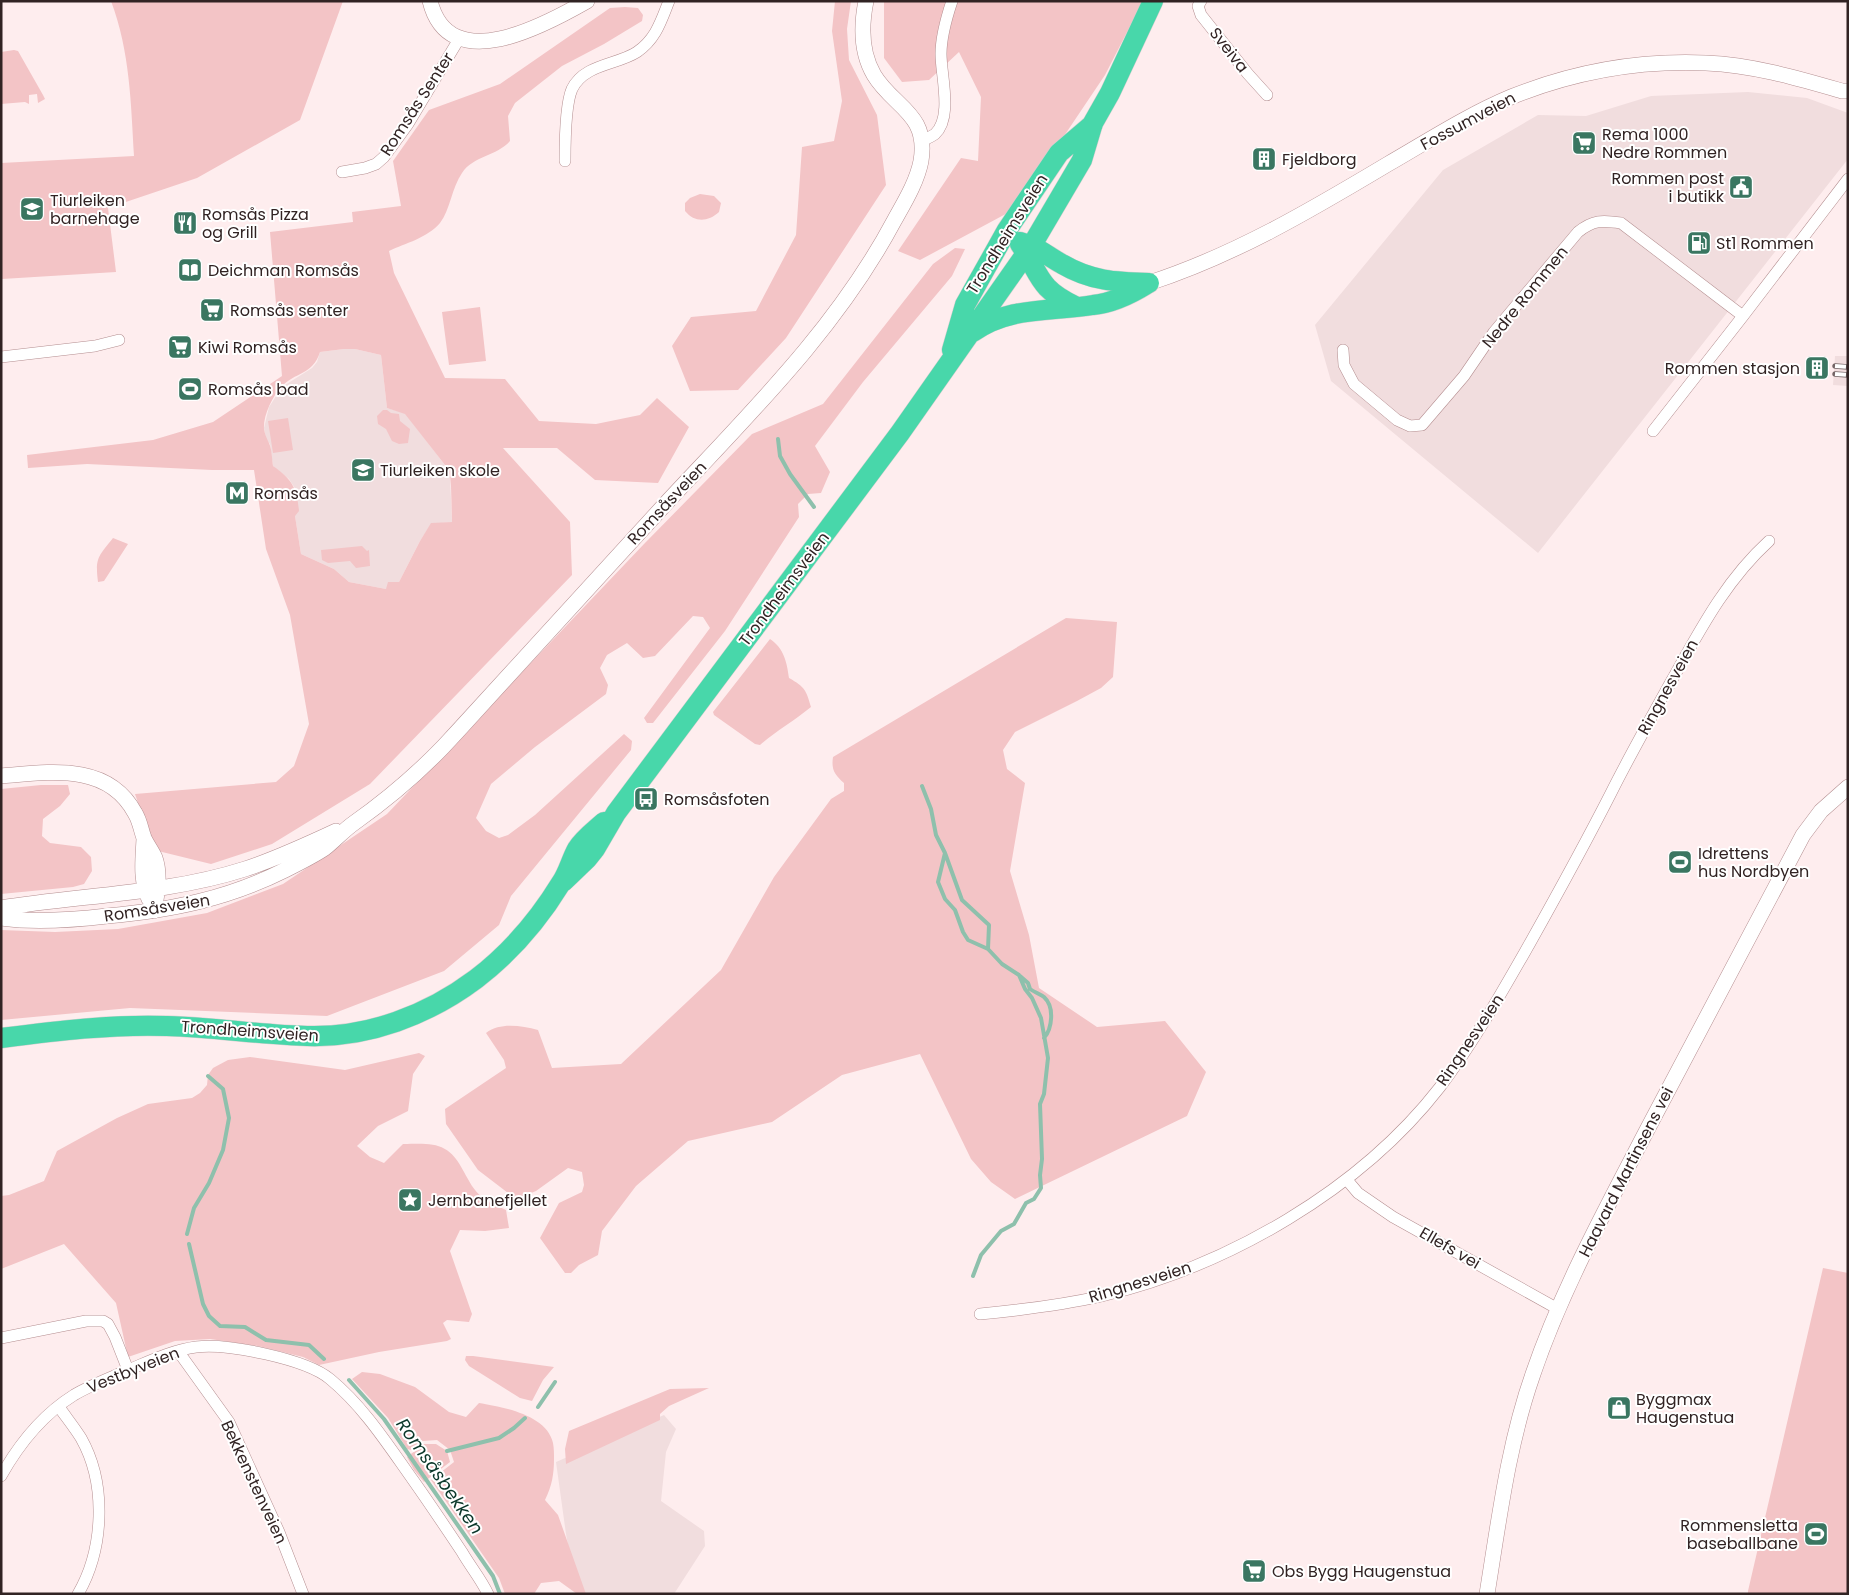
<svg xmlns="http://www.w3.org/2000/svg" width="1849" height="1595" font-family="Poppins,sans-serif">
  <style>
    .built { fill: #f1ddde }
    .green { fill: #f3c4c6; fill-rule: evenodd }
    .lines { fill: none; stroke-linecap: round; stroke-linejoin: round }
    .stream { stroke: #8ec0ac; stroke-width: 4 }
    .street-casing { stroke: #b48e90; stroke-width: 12 }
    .secondary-casing { stroke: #b48e90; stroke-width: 16 }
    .highway-casing { stroke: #d2cfcf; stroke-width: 21 }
    .street { stroke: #fff; stroke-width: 11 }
    .secondary { stroke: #fff; stroke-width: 15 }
    .highway { stroke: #48d7aa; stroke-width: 20 }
    .rail-casing { stroke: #746566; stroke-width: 5.5 }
    .rail { stroke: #fff; stroke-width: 4; stroke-dasharray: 11; stroke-linecap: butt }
    .labels { text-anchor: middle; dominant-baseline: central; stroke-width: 4; stroke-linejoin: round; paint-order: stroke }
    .street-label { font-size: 16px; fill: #312323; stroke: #fff }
    .poi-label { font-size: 16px; fill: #312323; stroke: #fff; text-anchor: start }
    .water-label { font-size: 18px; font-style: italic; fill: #0b372a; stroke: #fff }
  </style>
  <rect width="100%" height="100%" fill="#feedee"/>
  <path class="built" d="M1748 92 1807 98 1848 113V159L1538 553 1331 381 1315 325 1443 170 1538 115 1586 116 1651 96Z
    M344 349H355L381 355 387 408 405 413 445 465 450 476 452 522 431 524 420 541 399 582 386 589 349 582 334 569 301 554 295 516 296 490 289 479 273 466 270 444 266 439 264 428 269 407 282 387 312 368 317 362 320 352Z
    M1835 356H1848V386L1833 385Z
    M664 1415 676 1429 666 1452 661 1501 704 1531 705 1546 674 1594H577L566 1534 556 1462Z"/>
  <path class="green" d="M111 1H343L300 120 197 178 108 208 116 272 2 279 1 163 134 156C131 104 130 51 111 1Z
    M835 1H851L847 29 849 60 877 115 886 185 786 338 738 390 690 391 672 346 691 317 756 311 796 235 802 147 834 141 842 101 832 31Z
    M884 1H1143L1105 75 1015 209 920 260 898 251 961 158 978 161 981 97 959 52 929 80 902 82 884 58Z
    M625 7 638 8 643 15 642 21 604 44 562 66 515 103 508 116 510 141C497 156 473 156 462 173 452 187 450 210 440 223 427 238 406 243 389 251L394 273 445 378 505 379 539 421 596 424 640 415 657 398 689 427 658 483 595 480 557 448H503L570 522 572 575 370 784 272 844 211 864 154 850 135 794 276 782 294 766 309 724 290 615 266 549 254 470H212L87 464 28 468 27 455 153 440 213 422 282 376 270 232 353 222 352 212 401 206 393 161 429 110 500 84 610 8ZM344 349H355L381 355 387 408 405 414 445 465 450 476 451 486 452 522 431 523 420 541 399 582H388L386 589 349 582 334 569 301 554 295 516 299 511C297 488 292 479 273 466 272 459 272 450 269 443 267 439 265 435 264 429 263 416 272 397 281 387 295 372 313 375 320 352Z
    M14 50 18 51 43 95 45 99 38 103 37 94 29 95V104L25 102 1 104V52Z
    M700 194 714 196 721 203 719 212C708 222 695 223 685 211V203L690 198Z
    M955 248 965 249 952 276 863 382 815 446 830 472 821 493 808 494 798 504 799 517 725 631 653 723H647L644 718 710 628 703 617 693 616 655 656 643 658 627 643 607 655 600 668 608 685 606 694 535 747 491 784 476 818 486 831 499 838 508 835 535 815 624 734 632 741 631 750 511 896 499 925 444 971 327 1016 130 1008 1 1020V930L55 932 118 929 207 913 283 884 387 814 644 544 752 434 823 404 933 264Z
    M480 307 486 361 449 365 442 312Z
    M383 410H387L391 413 399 414 400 421 410 429 408 443 399 444 392 441 386 429 378 424 377 416Z
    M288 418 293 450 273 453 268 421Z
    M113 538 128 544 104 581 98 582C95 558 98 557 113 538Z
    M362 546 367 551 369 550 370 566 356 568 350 561 328 563 322 560 321 550Z
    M1066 618 1117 622 1113 677 1101 688 1077 701 1015 732 1003 750 1007 769 1025 783 1010 871 1029 935 1039 988 1097 1027 1165 1021 1206 1072 1187 1116 1015 1199 991 1182 971 1159 920 1054 842 1075 772 1122 688 1141 636 1186 602 1231 598 1255 579 1265 571 1273H565L540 1238 559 1203 582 1192 584 1185 582 1172 568 1168 536 1191 516 1199 478 1170 446 1124 445 1109 506 1068 504 1060 486 1033C501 1022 521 1026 538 1030L552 1068 621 1064 721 970 774 877 831 799 844 791V783C835 775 831 770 833 757Z
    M770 639C784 648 787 663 789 678 805 687 806 690 811 707 794 721 776 731 760 745L755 744 714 715 713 712Z
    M41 785H68L70 794 60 806 43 819 42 836 50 843 81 847 91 857 92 871 84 884 73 887 1 894V789Z
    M419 1053 425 1056 413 1074 408 1111 378 1126 357 1146 370 1157 384 1163 403 1144C434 1143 449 1142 464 1172 469 1181 474 1191 482 1197 488 1203 498 1206 506 1210L509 1228 485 1231 460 1230 450 1251 472 1314 469 1322 447 1320 443 1323 451 1339 447 1341 379 1352 319 1365 303 1357 258 1346 210 1339 175 1341 128 1357 116 1303 64 1244 1 1269V1196L9 1195 44 1181 57 1151 117 1118 148 1104 192 1098 200 1093 207 1085 208 1075 213 1068 228 1060 250 1057 345 1070Z
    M1823 1268 1848 1273V1594H1748V1591Z
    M466 1356H473L554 1367 543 1380 532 1401 520 1398 469 1366 465 1360Z
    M362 1372 380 1374 415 1387 449 1412 466 1417 479 1403C503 1407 547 1415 553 1443 554 1448 554 1454 554 1459 554 1474 552 1486 545 1500L558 1515 586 1594H577L559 1581 541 1583 534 1594H505L499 1578 431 1480 454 1462 450 1450 437 1440 423 1441 411 1450 407 1449 388 1418 352 1379Z
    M709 1388 669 1406 660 1414V1420L566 1464 565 1449 569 1431 670 1389Z
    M436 1444 447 1451 450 1462 424 1482 414 1470 407 1457 424 1444Z"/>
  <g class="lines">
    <path class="stream" d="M778 439 780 456 790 474 814 507
      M922 786 931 809 936 835 945 853 938 882 945 899 955 910 963 932 968 940 988 949 1002 964 1019 975 1025 989 1032 998 1041 1018 1048 1058 1044 1094 1040 1104 1042 1159 1040 1175 1041 1188 1034 1199 1026 1203 1014 1224 1001 1231 981 1255 973 1276
      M945 853 962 900 989 925 988 949
      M1020 976 1028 983 1030 989C1034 992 1040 994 1044 997 1055 1007 1052 1029 1044 1038
      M187 1234 194 1208 209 1183 223 1150 229 1118 223 1089 208 1076
      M189 1244 203 1304 209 1316 220 1326 245 1327 266 1340 309 1345 324 1359
      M349 1380 384 1419 493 1576 500 1594
      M538 1407 555 1382
      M447 1451 499 1438 514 1428 525 1418"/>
    <defs>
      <path id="street" d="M1201 1 1198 6 1201 15 1248 74 1267 95
        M921 141C926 139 931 137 935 134 953 117 941 76 941 54 941 36 946 19 952 1
        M565 161C565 143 565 105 572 89 584 64 617 65 637 52 656 39 661 21 669 1
        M342 172 365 168 376 164 384 157 408 124 459 39
        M1343 350 1344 365 1354 384 1397 420 1410 426 1422 425 1464 376 1494 332 1578 232C1593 220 1602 220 1621 223L1743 316
        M1 357 95 346 119 340
        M1653 431 1743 316 1848 179
        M1347 1180 1358 1193 1393 1217 1558 1309
        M980 1314C1021 1310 1062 1305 1102 1296 1228 1266 1360 1190 1440 1087 1474 1042 1502 992 1530 943 1558 893 1585 844 1611 793 1630 755 1651 718 1672 680 1700 630 1726 580 1769 541
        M1 1338 86 1321H103L108 1324 115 1337 128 1370
        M178 1351 229 1422 279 1532 303 1594
        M59 1407C66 1417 74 1427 81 1438 107 1484 104 1549 78 1594
        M1 1476C19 1444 42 1415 74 1395 91 1385 110 1378 128 1370 150 1361 173 1350 196 1347 227 1343 306 1359 330 1379 364 1407 388 1445 413 1480 430 1504 446 1528 462 1552 470 1566 481 1579 488 1594"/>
      <path id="secondary" d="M430 1C449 78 545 25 587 1
        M1149 283C1235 255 1311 210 1388 164 1428 141 1468 115 1511 97 1573 72 1639 60 1706 63 1753 65 1797 78 1842 91H1848
        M1 776C49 772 108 762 135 813 140 821 141 830 144 838 147 845 152 851 155 858 161 875 157 895 154 911
        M144 839C143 859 140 880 149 899
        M1 908C81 895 167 894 245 869 276 859 306 845 336 831
        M1 918C36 923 73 920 107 916 172 910 227 899 285 870 299 863 313 856 325 848 335 840 344 830 354 823 388 799 414 777 443 747 519 665 594 582 669 500 751 412 837 328 894 221 904 203 917 182 921 161 929 113 893 107 874 75 861 53 861 26 866 1
        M1487 1594C1499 1520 1508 1445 1533 1374 1562 1289 1606 1209 1647 1130 1699 1031 1751 933 1803 835L1821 811 1848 787"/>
      <path id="highway" d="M1020 242C1037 246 1047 256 1062 264 1091 281 1115 282 1149 283
        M1020 244C1041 275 1037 288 1075 306
        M973 332C1009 306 1052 312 1093 305 1113 303 1131 294 1147 284
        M952 350 965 305 1007 230 1059 153 1093 124
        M563 882 587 859 595 849 616 813 900 433 1032 245 1082 160 1093 123 1110 93 1153 1
        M1 1038C56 1031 112 1024 167 1026 214 1027 260 1035 307 1036 368 1038 428 1015 476 979 510 953 539 919 561 883 568 873 571 860 577 849 584 838 594 831 604 822"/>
    </defs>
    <use href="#street" class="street-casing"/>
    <use href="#secondary" class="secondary-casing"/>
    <use href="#highway" class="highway-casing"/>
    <use href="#street" class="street"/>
    <use href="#secondary" class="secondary"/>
    <use href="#highway" class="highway"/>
    <defs>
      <path id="rail" d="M1835 366 1848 367
        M1835 374 1848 375"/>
    </defs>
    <use href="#rail" class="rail-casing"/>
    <use href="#rail" class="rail"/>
  </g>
  <defs>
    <symbol id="supermarket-square" viewBox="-11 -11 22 22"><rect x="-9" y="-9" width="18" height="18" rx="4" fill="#3a7661" stroke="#fff"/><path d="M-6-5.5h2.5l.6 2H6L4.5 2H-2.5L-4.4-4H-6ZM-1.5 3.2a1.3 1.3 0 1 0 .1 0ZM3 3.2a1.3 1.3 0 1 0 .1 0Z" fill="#fff"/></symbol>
    <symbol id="building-square" viewBox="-11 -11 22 22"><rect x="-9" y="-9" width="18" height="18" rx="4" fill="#3a7661" stroke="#fff"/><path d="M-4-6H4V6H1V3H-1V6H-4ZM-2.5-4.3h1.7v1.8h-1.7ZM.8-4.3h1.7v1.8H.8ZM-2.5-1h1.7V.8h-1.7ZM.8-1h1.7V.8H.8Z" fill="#fff"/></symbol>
    <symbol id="civic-square" viewBox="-11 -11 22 22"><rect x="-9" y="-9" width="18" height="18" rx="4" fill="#3a7661" stroke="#fff"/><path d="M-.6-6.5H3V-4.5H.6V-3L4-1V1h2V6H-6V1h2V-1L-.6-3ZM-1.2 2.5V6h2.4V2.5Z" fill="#fff"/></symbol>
    <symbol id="school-square" viewBox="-11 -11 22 22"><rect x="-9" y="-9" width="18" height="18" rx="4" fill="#3a7661" stroke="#fff"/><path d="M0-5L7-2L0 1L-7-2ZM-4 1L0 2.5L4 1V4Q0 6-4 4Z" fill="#fff"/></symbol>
    <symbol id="restaurant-square" viewBox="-11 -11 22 22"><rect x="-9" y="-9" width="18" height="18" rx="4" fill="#3a7661" stroke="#fff"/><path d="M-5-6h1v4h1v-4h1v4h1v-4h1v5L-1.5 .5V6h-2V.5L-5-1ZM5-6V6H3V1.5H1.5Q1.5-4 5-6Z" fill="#fff"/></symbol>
    <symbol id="fuel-square" viewBox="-11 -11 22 22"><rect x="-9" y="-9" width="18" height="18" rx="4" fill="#3a7661" stroke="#fff"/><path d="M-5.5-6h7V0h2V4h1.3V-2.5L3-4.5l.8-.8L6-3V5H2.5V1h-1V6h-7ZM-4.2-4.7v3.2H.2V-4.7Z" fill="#fff"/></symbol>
    <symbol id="library-square" viewBox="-11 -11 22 22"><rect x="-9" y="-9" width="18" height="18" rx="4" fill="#3a7661" stroke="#fff"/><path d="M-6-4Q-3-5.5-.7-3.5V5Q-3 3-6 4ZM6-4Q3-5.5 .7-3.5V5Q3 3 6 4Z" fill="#fff"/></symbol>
    <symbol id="stadium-square" viewBox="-11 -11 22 22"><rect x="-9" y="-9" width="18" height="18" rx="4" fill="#3a7661" stroke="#fff"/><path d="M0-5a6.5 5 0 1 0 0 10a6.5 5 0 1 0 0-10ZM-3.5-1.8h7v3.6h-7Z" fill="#fff"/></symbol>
    <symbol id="metro-square" viewBox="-11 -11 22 22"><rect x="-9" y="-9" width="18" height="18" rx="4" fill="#3a7661" stroke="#fff"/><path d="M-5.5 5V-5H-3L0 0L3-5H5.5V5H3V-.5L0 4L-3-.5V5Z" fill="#fff"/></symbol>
    <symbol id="bus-square" viewBox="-11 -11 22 22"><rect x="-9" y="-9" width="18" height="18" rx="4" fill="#3a7661" stroke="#fff"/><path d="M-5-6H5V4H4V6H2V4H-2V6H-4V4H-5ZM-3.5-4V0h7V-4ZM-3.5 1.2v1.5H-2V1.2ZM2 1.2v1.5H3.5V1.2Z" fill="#fff"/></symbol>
    <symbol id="sight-square" viewBox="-11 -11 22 22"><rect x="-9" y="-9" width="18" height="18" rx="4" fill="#3a7661" stroke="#fff"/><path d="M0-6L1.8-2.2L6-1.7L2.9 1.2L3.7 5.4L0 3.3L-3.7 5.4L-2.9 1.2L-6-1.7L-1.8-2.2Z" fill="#fff"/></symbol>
    <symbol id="shop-square" viewBox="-11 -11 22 22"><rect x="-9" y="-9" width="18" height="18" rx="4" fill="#3a7661" stroke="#fff"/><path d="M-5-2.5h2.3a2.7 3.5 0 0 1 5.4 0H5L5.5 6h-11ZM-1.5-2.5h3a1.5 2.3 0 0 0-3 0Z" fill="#fff"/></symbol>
  </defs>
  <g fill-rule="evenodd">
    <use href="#supermarket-square" x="1570" y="129" width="28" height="28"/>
    <use href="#building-square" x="1250" y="145" width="28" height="28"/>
    <use href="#civic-square" x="1727" y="173" width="28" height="28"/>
    <use href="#school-square" x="18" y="195" width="28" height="28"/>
    <use href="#restaurant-square" x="171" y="209" width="28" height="28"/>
    <use href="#fuel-square" x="1685" y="229" width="28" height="28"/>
    <use href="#library-square" x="176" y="256" width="28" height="28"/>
    <use href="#supermarket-square" x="198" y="296" width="28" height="28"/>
    <use href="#supermarket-square" x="166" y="333" width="28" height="28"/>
    <use href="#building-square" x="1803" y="354" width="28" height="28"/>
    <use href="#stadium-square" x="176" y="375" width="28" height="28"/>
    <use href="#school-square" x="349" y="456" width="28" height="28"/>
    <use href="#metro-square" x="223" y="479" width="28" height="28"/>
    <use href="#bus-square" x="632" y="785" width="28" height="28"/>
    <use href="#stadium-square" x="1666" y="848" width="28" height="28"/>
    <use href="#sight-square" x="396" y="1186" width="28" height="28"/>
    <use href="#shop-square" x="1605" y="1394" width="28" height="28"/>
    <use href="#stadium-square" x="1802" y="1520" width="28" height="28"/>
    <use href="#supermarket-square" x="1240" y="1557" width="28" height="28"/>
  </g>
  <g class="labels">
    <g class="street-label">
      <text transform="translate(1229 50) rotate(52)">Sveiva</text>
      <text transform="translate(417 104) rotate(-57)">Romsås Senter</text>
      <text transform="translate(1468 121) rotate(-28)">Fossumveien</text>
      <text transform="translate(1007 234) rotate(-58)">Trondheimsveien</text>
      <text transform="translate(1525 297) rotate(-51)">Nedre Rommen</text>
      <text transform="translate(667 503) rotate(-47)">Romsåsveien</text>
      <text transform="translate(784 589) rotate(-53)">Trondheimsveien</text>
      <text transform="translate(1668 687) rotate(-61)">Ringnesveien</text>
      <text transform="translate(157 908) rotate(-9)">Romsåsveien</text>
      <text transform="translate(250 1031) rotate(4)">Trondheimsveien</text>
      <text transform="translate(1470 1040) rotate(-56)">Ringnesveien</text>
      <text transform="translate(1626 1172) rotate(-63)">Haavard Martinsens vei</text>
      <text transform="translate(1450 1248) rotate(30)">Ellefs vei</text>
      <text transform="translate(1140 1282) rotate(-17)">Ringnesveien</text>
      <text transform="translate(133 1370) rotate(-22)">Vestbyveien</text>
      <text transform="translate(254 1482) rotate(65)">Bekkenstenveien</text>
    </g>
    <g class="poi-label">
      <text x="1602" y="134">Rema 1000<tspan x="1602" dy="18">Nedre Rommen</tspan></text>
      <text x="1282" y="159">Fjeldborg</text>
      <text x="1724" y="178" text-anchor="end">Rommen post<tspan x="1724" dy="18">i butikk</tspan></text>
      <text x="50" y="200">Tiurleiken<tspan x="50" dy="18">barnehage</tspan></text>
      <text x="202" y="214">Romsås Pizza<tspan x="202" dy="18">og Grill</tspan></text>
      <text x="1716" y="243">St1 Rommen</text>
      <text x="208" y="270">Deichman Romsås</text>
      <text x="230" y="310">Romsås senter</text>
      <text x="198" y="347">Kiwi Romsås</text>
      <text x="1800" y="368" text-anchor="end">Rommen stasjon</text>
      <text x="208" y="389">Romsås bad</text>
      <text x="380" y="470">Tiurleiken skole</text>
      <text x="254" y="493">Romsås</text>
      <text x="664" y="799">Romsåsfoten</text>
      <text x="1698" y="853">Idrettens<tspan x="1698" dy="18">hus Nordbyen</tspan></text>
      <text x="428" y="1200">Jernbanefjellet</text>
      <text x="1636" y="1399">Byggmax<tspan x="1636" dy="18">Haugenstua</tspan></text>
      <text x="1798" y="1525" text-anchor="end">Rommensletta<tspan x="1798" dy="18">baseballbane</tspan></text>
      <text x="1272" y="1571">Obs Bygg Haugenstua</text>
    </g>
    <g class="water-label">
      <text transform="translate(440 1476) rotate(55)">Romsåsbekken</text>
    </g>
  </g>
  <rect width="1849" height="1595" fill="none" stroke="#312323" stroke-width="5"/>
</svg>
